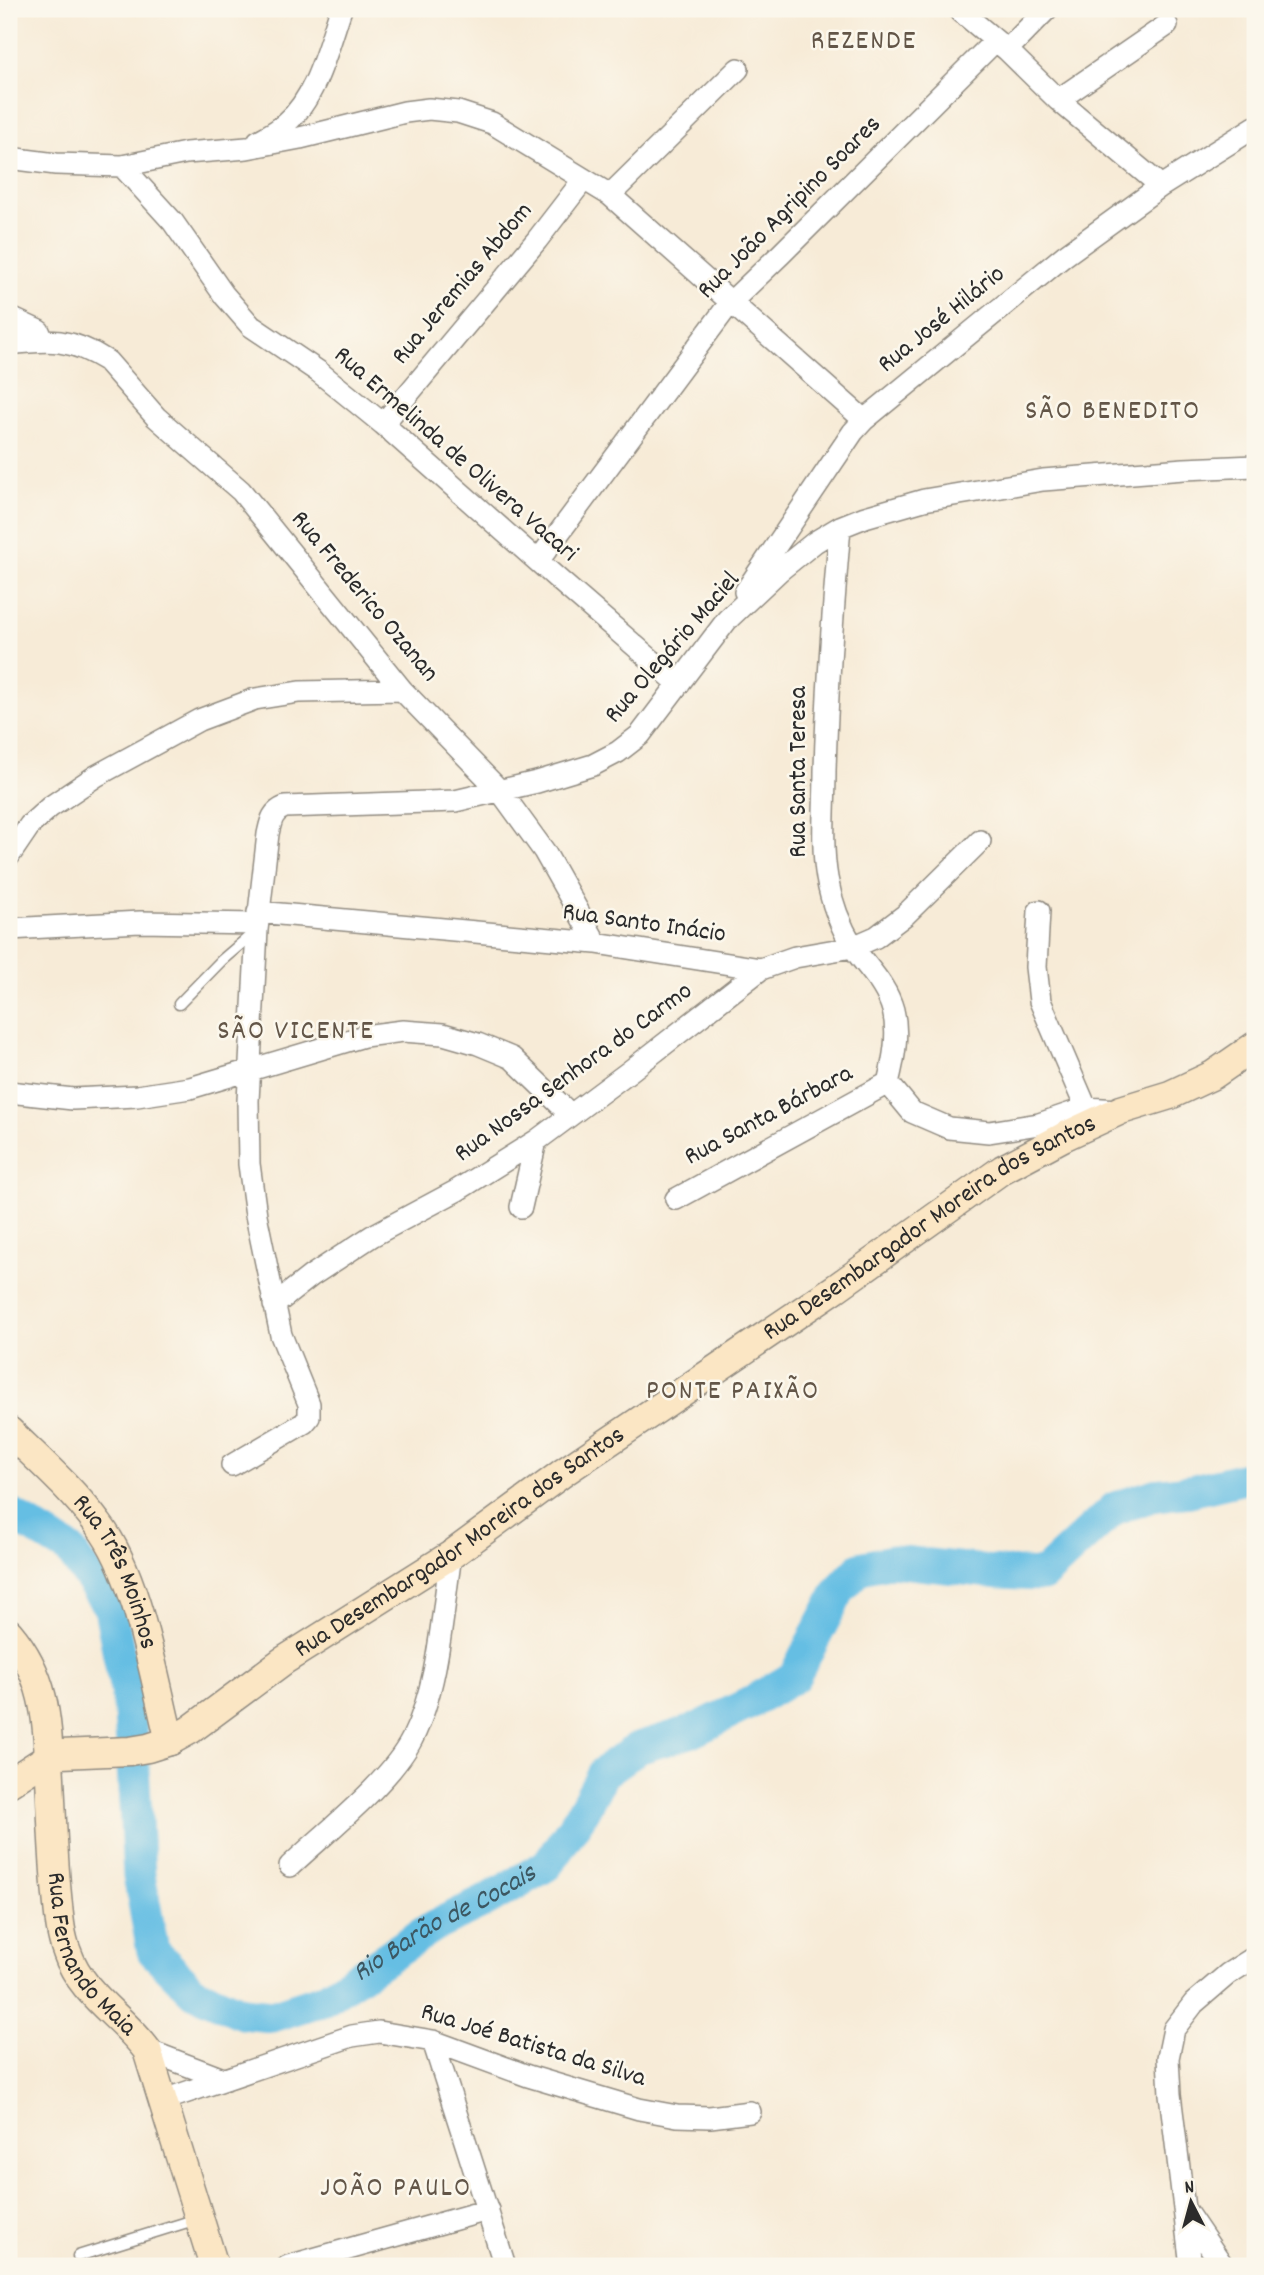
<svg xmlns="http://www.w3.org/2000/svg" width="1264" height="2275" font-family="Dekko,sans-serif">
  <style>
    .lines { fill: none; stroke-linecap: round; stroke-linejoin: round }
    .river { stroke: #65bee3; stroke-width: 33 }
    .lane-casing { stroke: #918b81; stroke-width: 13 }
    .street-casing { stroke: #918b81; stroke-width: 24 }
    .secondary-casing { stroke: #918b81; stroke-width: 31 }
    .lane { stroke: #fff; stroke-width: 10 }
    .street { stroke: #fff; stroke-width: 21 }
    .secondary { stroke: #fbe6c4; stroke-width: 28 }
    .labels { text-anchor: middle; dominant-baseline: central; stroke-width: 5; stroke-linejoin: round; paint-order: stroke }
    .street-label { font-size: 26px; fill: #2b2b2b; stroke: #fbf7ec }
    .neighbourhood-label { font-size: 28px; letter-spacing: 2px; fill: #635648; stroke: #fbf7ec }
    .water-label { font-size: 28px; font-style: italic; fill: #3c5762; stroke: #fbf7ec }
  </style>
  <rect width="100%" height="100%" fill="#fbf7ec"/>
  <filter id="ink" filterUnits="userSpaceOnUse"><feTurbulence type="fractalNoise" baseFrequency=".0143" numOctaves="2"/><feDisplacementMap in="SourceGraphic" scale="14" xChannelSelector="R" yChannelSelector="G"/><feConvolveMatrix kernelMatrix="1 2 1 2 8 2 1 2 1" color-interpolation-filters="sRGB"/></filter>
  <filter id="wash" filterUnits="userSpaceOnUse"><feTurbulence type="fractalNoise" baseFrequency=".00686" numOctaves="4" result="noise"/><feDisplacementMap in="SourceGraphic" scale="28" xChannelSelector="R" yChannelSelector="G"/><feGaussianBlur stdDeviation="1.57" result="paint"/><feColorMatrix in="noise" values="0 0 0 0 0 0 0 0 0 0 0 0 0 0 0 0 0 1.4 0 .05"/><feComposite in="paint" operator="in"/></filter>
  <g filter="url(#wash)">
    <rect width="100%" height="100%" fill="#f7ebd7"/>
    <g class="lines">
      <path class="river" id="s1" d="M9 1513 70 1550 110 1608 130 1711 139 1875 153 1951 193 1991 242 2013 272 2016 324 1999 434 1926 486 1901 547 1865 579 1818 603 1773 638 1748 693 1731 750 1703 794 1677 840 1589 860 1568 893 1561 1001 1573 1043 1575 1115 1508 1155 1495 1190 1491 1245 1478 1255 1479"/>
    </g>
  </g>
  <g filter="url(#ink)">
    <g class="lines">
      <defs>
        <path id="lane" d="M179 1004 222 960 257 930
          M78 2256 197 2219"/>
        <path id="street" d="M958 9 1007 50 1058 100 1161 186
          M1007 50 1047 9
          M738 69 610 195 864 420
          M1058 100 1167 25
          M258 141C267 136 278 131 286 123 317 97 328 46 341 9
          M9 158 56 164 122 166 186 153 247 148 300 138 405 112 429 109 458 112 492 123 610 195
          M122 166 173 222 224 295 251 326 319 372 383 424 559 580 679 684
          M9 317 39 331 43 340
          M9 344C50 339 71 338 107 361L156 417 241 491 402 690 501 792 544 851 596 943
          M383 424 537 240 584 179
          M840 527C833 609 827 689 825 771 825 806 821 843 827 878 831 901 841 927 853 947 867 968 886 984 893 1010 899 1034 894 1059 888 1083L912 1112 949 1128 989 1132 1039 1124 1086 1108 1119 1110
          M538 561 730 303 780 255 995 41
          M745 592 853 432 864 420 1064 256 1161 186 1255 127
          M9 856 30 825 50 807 96 776 199 720 255 699 299 692 402 690
          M1039 911 1036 967 1040 1001 1086 1108
          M258 912 596 943 761 969 795 957 853 947 876 937 905 915 980 841
          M9 929 140 922 257 924
          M9 1092 73 1099 137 1096 190 1088 364 1036 403 1031 443 1034 478 1044 512 1058 570 1114
          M676 1199 888 1083
          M521 1207 536 1141
          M274 1305 311 1276 372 1236 456 1191 536 1141 630 1071 761 969
          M232 1465 304 1423 309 1417V1404L281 1335 256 1215 249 1164 248 1101 257 930 268 834C271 821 272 812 285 807L455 801 537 782 593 765 618 752 640 735 727 620 779 571 815 542 840 527 865 517 924 500 1043 480 1184 469 1255 466
          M290 1866C326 1832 391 1781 412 1739 439 1685 442 1614 451 1555
          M433 2041 505 2266
          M147 2050 223 2079
          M164 2100 352 2036 379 2032 433 2041 528 2076 639 2109 677 2116 710 2117 750 2112
          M1185 2210 1223 2266
          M288 2266 488 2210
          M1191 2266 1170 2094 1168 2058 1174 2029 1194 2003 1228 1974 1255 1957"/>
        <g id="secondary">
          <path id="s2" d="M9 1431C39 1460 73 1490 98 1524 138 1575 154 1678 170 1741"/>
          <path id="s3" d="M9 1633C47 1678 47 1722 50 1778 52 1817 53 1856 57 1895 59 1915 60 1934 67 1952 81 1994 122 2016 147 2050L214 2266"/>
          <path id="s4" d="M9 1783 49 1757 61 1754 130 1751 148 1748 170 1741 190 1730 283 1661 451 1555 564 1472 836 1288 1003 1169 1063 1137 1121 1110 1170 1095 1213 1075 1255 1046"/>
        </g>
      </defs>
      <use href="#lane" class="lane-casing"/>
      <use href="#street" class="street-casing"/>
      <use href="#secondary" class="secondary-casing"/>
      <use href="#lane" class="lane"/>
      <use href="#street" class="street"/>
      <use href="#secondary" class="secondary"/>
    </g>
  </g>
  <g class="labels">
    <g class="street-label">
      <text transform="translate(790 208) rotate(-45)">Rua João Agripino Soares</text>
      <text transform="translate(463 284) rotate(-50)">Rua Jeremias Abdom</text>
      <text transform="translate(942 320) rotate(-39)">Rua José Hilário</text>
      <text transform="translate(455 455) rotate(41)">Rua Ermelinda de Olivera Vacari</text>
      <text transform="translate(364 597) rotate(50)">Rua Frederico Ozanan</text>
      <text transform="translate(673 648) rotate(-49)">Rua Olegário Maciel</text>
      <text transform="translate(799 772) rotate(-90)">Rua Santa Teresa</text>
      <text transform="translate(644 924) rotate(8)">Rua Santo Inácio</text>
      <text transform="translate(574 1073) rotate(-36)">Rua Nossa Senhora do Carmo</text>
      <text transform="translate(769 1116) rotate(-28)">Rua Santa Bárbara</text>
      <text stroke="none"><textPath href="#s4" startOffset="1088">Rua Desembargador Moreira dos Santos</textPath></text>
      <text stroke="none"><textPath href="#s4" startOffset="522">Rua Desembargador Moreira dos Santos</textPath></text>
      <text stroke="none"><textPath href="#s2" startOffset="180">Rua Três Moinhos</textPath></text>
      <text stroke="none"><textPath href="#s3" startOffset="341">Rua Fernando Maia</textPath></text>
      <text transform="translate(533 2046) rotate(17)">Rua Joé Batista da Silva</text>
    </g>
    <g class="neighbourhood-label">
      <text x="864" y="43">REZENDE</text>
      <text x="1113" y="413">SÃO BENEDITO</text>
      <text x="296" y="1033">SÃO VICENTE</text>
      <text x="733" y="1393">PONTE PAIXÃO</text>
      <text x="396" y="2190">JOÃO PAULO</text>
    </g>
    <g class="water-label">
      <text stroke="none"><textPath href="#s1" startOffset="826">Rio Barão de Cocais</textPath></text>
    </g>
  </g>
  <rect width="1264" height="2275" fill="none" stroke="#fbf7ec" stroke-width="35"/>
  <g transform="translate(1191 2202) rotate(354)" stroke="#fbf7ec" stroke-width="5" paint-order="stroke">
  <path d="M0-5L12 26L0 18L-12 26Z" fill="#2b2b2b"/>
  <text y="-10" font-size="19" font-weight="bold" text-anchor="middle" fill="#2b2b2b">N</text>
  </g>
</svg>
